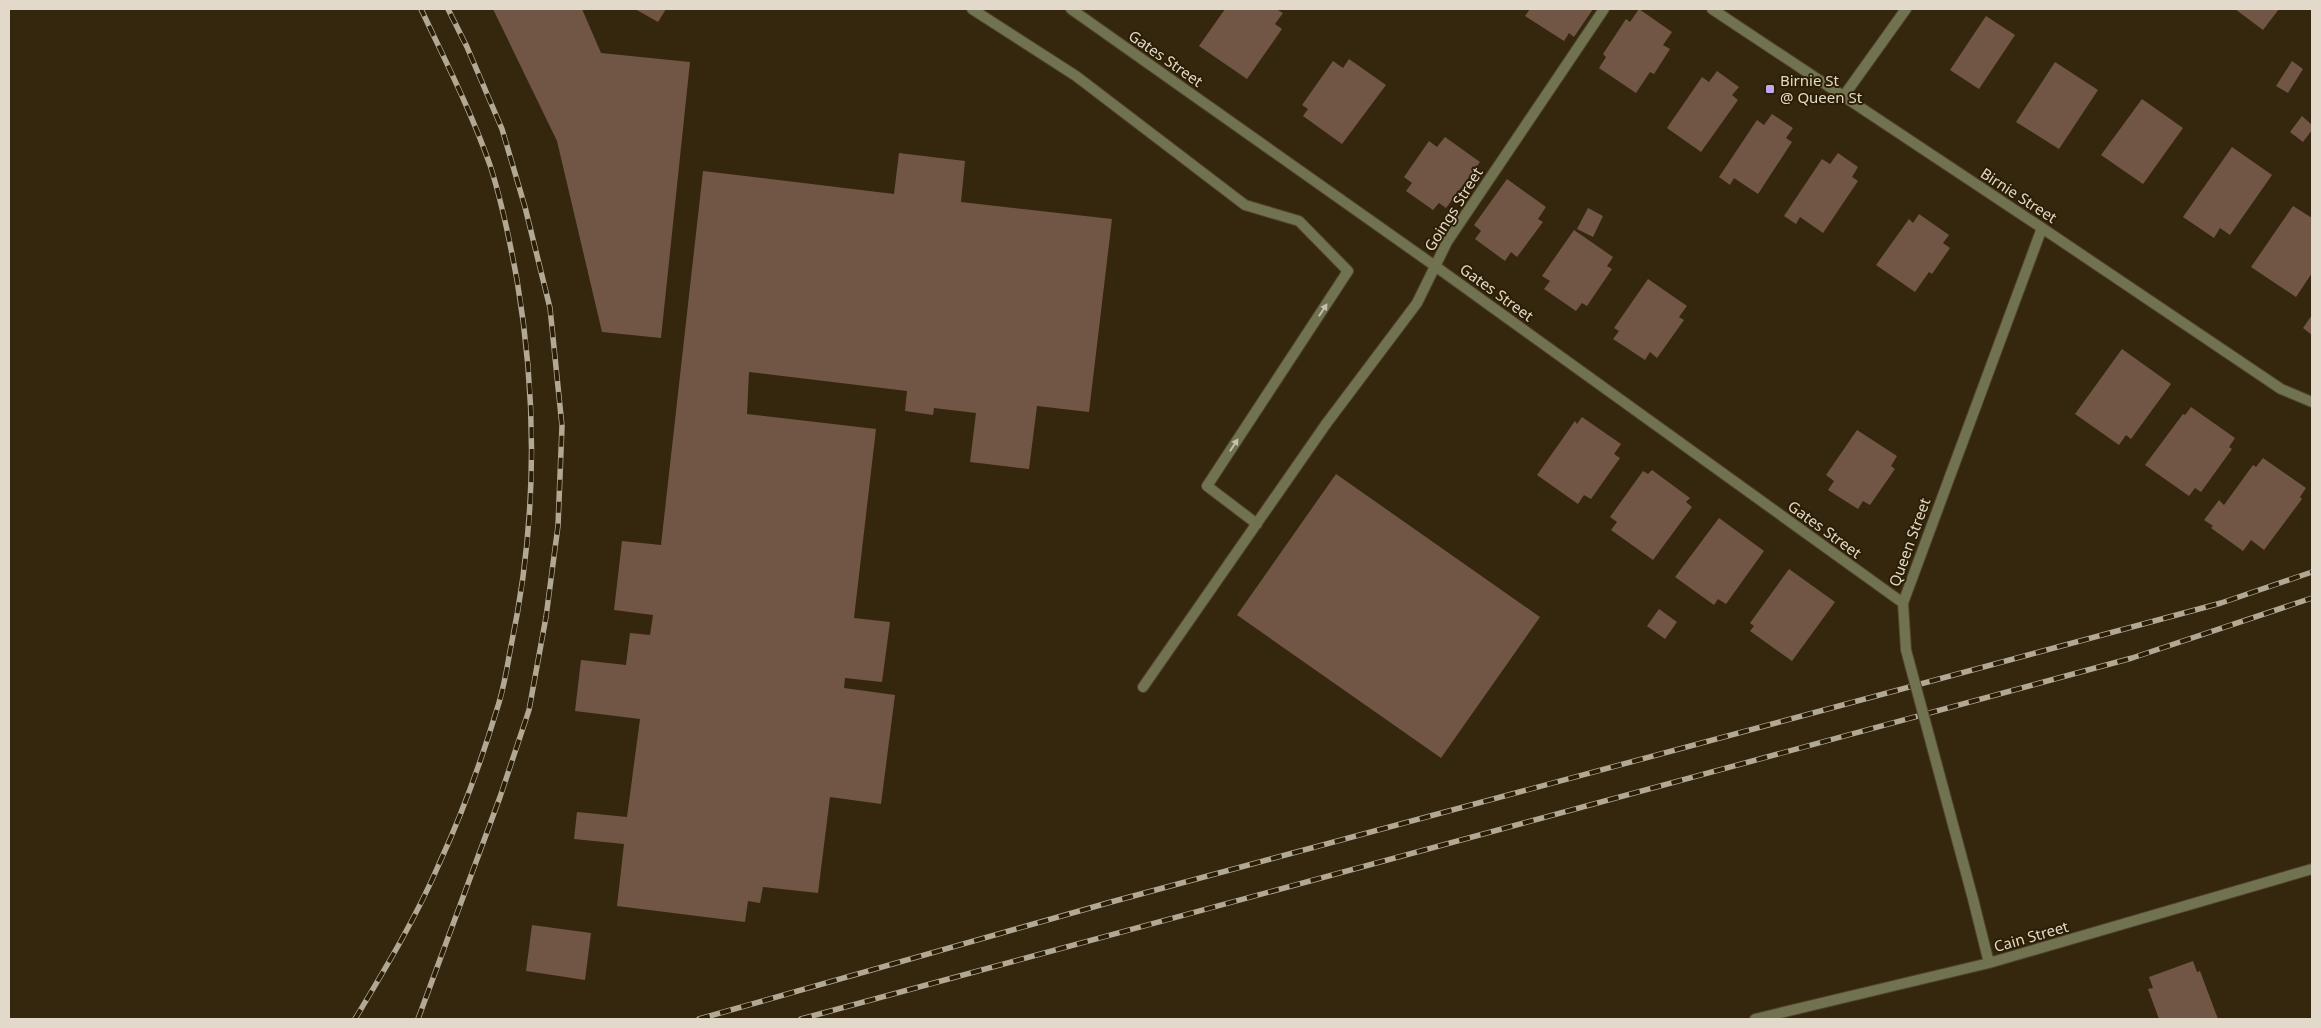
<svg xmlns="http://www.w3.org/2000/svg" width="2321" height="1028" font-family="'Noto Sans',sans-serif">
  <style>
    .building { fill: #715646 }
    .lines { fill: none; stroke-linecap: round; stroke-linejoin: round }
    .lane-casing { stroke: #51432c; stroke-width: 12 }
    .street-casing { stroke: #51432c; stroke-width: 12 }
    .lane { stroke: #707250; stroke-width: 10 }
    .street { stroke: #707250; stroke-width: 10 }
    .rail-casing { stroke: #b2a896; stroke-width: 5.5 }
    .rail { stroke: #2b1e04; stroke-width: 4; stroke-dasharray: 11; stroke-linecap: butt }
    .street-bridge-casing { stroke: #51432c; stroke-width: 12; stroke-linecap: butt }
    .street-bridge { stroke: #707250; stroke-width: 10 }
    .oneway { fill: #c6bfac }
    .poi-dot { fill: #bfa9f4; stroke: #2b1e04; stroke-width: 2 }
    .labels { text-anchor: middle; dominant-baseline: central; stroke-width: 4; stroke-linejoin: round; paint-order: stroke }
    .street-label { font-size: 15px; fill: #e2d9ca; stroke: #2b1e04 }
    .poi-label { font-size: 15px; fill: #e2d9ca; stroke: #2b1e04; text-anchor: start }
  </style>
  <rect width="100%" height="100%" fill="#35270e"/>
  <path class="building" d="M493 9H582L601 53 690 62 661 338 602 332 557 141Z
    M635 9H666L658 22Z
    M1225 9H1276L1283 13 1275 24 1282 29 1247 79 1199 46Z
    M1530 9H1593L1574 37 1569 33 1564 41 1525 16Z
    M1639 9 1672 32 1663 45 1670 49 1654 74 1650 72 1636 93 1599 68 1606 57 1603 54 1626 19 1630 22Z
    M2235 9H2279L2263 30Z
    M1986 16 2015 35 1979 89 1950 70Z
    M1349 59 1386 85 1342 144 1303 116 1308 109 1302 105 1333 61 1343 68Z
    M2292 61 2303 69 2288 93 2276 86Z
    M2055 62 2098 90 2059 149 2016 122Z
    M1717 71 1739 87 1732 95 1738 100 1701 152 1667 128 1702 77 1709 82Z
    M2142 99 2183 128 2143 184 2101 155Z
    M1772 114 1793 128 1786 138 1792 142 1758 194 1734 178 1730 185 1719 177 1757 120 1764 125Z
    M2302 116 2312 125V130L2303 142 2290 132Z
    M1445 137 1480 162 1446 208 1439 203 1433 210 1406 191 1412 183 1404 177 1429 141 1437 147Z
    M2232 147 2272 175 2230 235 2220 228 2214 238 2183 217Z
    M899 153 965 161 961 202 1112 219 1089 412 1037 406 1029 469 970 462 976 413 934 408 933 415 905 411 907 391 749 372 747 414 876 429 854 618 890 622 882 682 845 678 844 688 895 695 881 804 830 797 818 893 763 887 760 903 748 901 745 922 617 906 624 844 574 839 577 812 627 817 640 719 575 711 581 660 626 665 630 633 650 635 653 615 614 610 622 541 661 545 703 171 894 194Z
    M1838 153 1858 167 1852 177 1858 181 1823 233 1800 217 1796 224 1784 216 1822 159 1830 164Z
    M1507 179 1546 207 1538 219 1543 222 1517 257 1511 252 1505 261 1475 239 1481 231 1474 225Z
    M2293 206 2312 218V273L2296 297 2251 267Z
    M1588 208 1603 216 1593 237 1577 229Z
    M1919 214 1949 235 1943 243 1950 248 1932 274 1929 272 1915 292 1876 265 1909 219 1913 223Z
    M1574 230 1613 257 1607 266 1612 269 1587 306 1582 303 1576 311 1544 289 1550 281 1542 276Z
    M1648 279 1687 306 1679 317 1684 320 1657 358 1650 352 1645 360 1613 339 1619 331 1614 328Z
    M2312 315V335L2303 328Z
    M2122 349 2171 384 2131 439 2126 435 2119 445 2075 414Z
    M2191 407 2235 438 2229 447 2232 449 2201 492 2195 488 2189 496 2145 465 2183 414 2185 415Z
    M1582 417 1621 444 1614 454 1620 458 1591 499 1584 495 1578 504 1537 475 1575 421 1577 424Z
    M1857 430 1897 456 1891 466 1895 469 1870 505 1863 501 1858 509 1828 490 1834 481 1826 475Z
    M2263 458 2306 488 2300 497 2302 499 2264 550 2251 540 2243 551 2211 528 2213 526 2204 520 2219 500 2224 505 2253 465 2256 467Z
    M1652 470 1690 498 1686 502 1692 507 1653 560 1611 530 1617 522 1610 517 1643 471 1648 474Z
    M1336 474 1540 617 1441 758 1237 615Z
    M1719 518 1764 551 1726 604 1718 599 1714 605 1675 577Z
    M1789 569 1835 602 1792 661 1750 631 1754 626 1750 623Z
    M1659 609 1677 622 1665 639 1647 626Z
    M532 925 591 933 585 980 526 971Z
    M2193 961 2197 972 2200 971 2218 1019H2159L2148 989 2153 988 2149 977Z"/>
  <g class="lines">
    <defs>
      <path id="lane" d="M972 9 1076 76 1245 205 1299 221 1348 271 1207 486 1257 524
        M1143 687 1326 424"/>
      <path id="street" d="M1071 9 1435 266 1903 603
        M1712 9 2042 228 2281 389 2312 402
        M1843 97 1906 9
        M1326 424 1417 303 1447 242 1604 9
        M1906 650 1903 603 2042 228
        M1973 899 1989 963
        M1755 1019 1989 963 2312 869"/>
    </defs>
    <use href="#lane" class="lane-casing"/>
    <use href="#street" class="street-casing"/>
    <use href="#lane" class="lane"/>
    <use href="#street" class="street"/>
    <defs>
      <path id="rail" d="M355 1019C385 969 416 918 439 864 462 814 481 762 497 709 504 689 507 667 511 646 537 523 538 404 517 280 510 242 502 202 490 165 471 111 445 60 421 9
        M418 1019 500 797 529 710 546 617 558 526 562 426 550 308 525 207 502 129 467 47 448 9
        M699 1019 1111 902 2221 603 2312 572
        M801 1019 2132 658 2312 598"/>
    </defs>
    <use href="#rail" class="rail-casing"/>
    <use href="#rail" class="rail"/>
    <defs>
      <path id="street-bridge" d="M1906 650 1973 899"/>
    </defs>
    <use href="#street-bridge" class="street-bridge-casing"/>
    <use href="#street-bridge" class="street-bridge"/>
  </g>
  <defs><path id="oneway-solid" d="M-6-.8H1V-3.2L6.5 0L1 3.2V.8H-6Z" transform="scale(1.25)"/></defs>
  <g class="oneway">
    <use href="#oneway-solid" transform="translate(1323 310) rotate(-57)"/>
    <use href="#oneway-solid" transform="translate(1234 445) rotate(-57)"/>
  </g>
  <rect class="poi-dot" x="1765" y="84" width="10" height="10" rx="2.5"/>
  <g class="labels">
    <g class="street-label">
      <text transform="translate(1166 58) rotate(35)">Gates Street</text>
      <text transform="translate(2019 195) rotate(33)">Birnie Street</text>
      <text transform="translate(1453 209) rotate(-58)">Goings Street</text>
      <text transform="translate(1497 292) rotate(36)">Gates Street</text>
      <text transform="translate(1825 529) rotate(36)">Gates Street</text>
      <text transform="translate(1909 542) rotate(-70)">Queen Street</text>
      <text transform="translate(2031 936) rotate(-16)">Cain Street</text>
    </g>
    <g class="poi-label">
      <text x="1780" y="80">Birnie St<tspan x="1780" dy="17">@ Queen St</tspan></text>
    </g>
  </g>
  <rect width="2321" height="1028" fill="none" stroke="#e2d9ca" stroke-width="20"/>
</svg>
